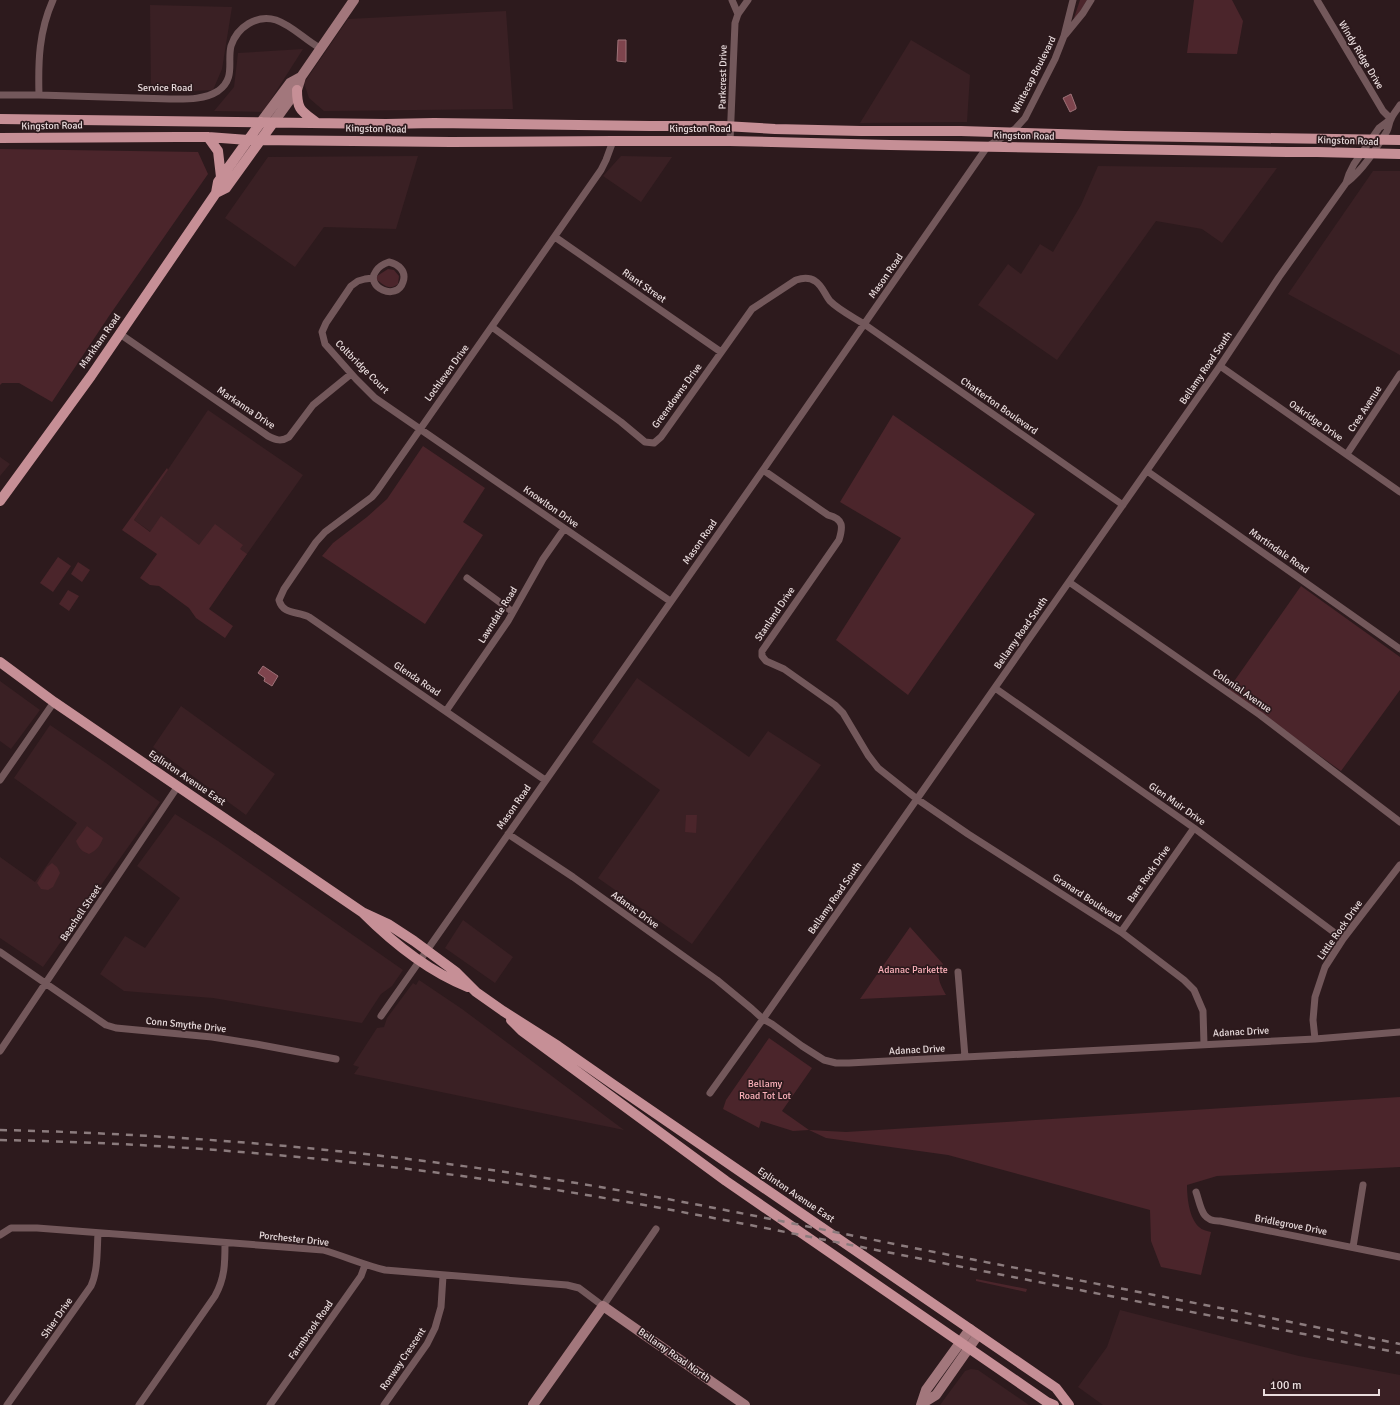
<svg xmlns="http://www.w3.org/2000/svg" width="1400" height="1405" font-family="Signika,sans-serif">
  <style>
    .built { fill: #3a2024 }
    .green { fill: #4b252b }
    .water { fill: #7e444d; stroke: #9e7278 }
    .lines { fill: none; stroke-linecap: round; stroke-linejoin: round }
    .street { stroke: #73585b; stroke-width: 7 }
    .secondary { stroke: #a2777c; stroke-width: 10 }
    .primary { stroke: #c68f96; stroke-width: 10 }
    .rail { stroke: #8b7b7d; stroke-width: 2.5; stroke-dasharray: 7 7; stroke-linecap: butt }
    .labels { text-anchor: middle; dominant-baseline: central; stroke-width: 3.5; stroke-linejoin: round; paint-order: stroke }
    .street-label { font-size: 10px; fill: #e9dcdd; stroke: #2d1a1d }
    .park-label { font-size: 10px; fill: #fbb1ba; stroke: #2d1a1d }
  </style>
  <rect width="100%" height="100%" fill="#2d1a1d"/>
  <path class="built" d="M150 5 232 7 222 69 213 90 151 93Z
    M506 11 513 109 324 111 309 98 304 83 348 19Z
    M911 40 970 75 967 122 860 123Z
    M303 49 263 112 214 111 234 87 238 53Z
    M418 156 396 229 324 227 295 267 225 218 268 157Z
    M621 156 671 157H672L641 202 603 176Z
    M1098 166 1277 168 1222 243 1202 229 1156 221 1057 360 978 305 1008 264 1021 274 1040 244 1053 252 1081 205Z
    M1373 171H1400V355L1288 294Z
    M208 410 303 475 225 585 134 520Z
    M0 457 10 464 0 476Z
    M637 678 749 757 768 731 821 765 692 944 598 878 660 790 592 742Z
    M0 681 40 710 11 749 0 741Z
    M181 706 275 774 246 815 153 747Z
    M50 725 106 763 160 802 43 967 0 938V857L35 882 77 823 14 778Z
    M175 814 218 841 403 970 392 986 381 994 362 1023 213 998 124 991 100 974 125 936 145 948 180 898 137 866Z
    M463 920 513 957 495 983 445 948Z
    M419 980 462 1009 624 1130 354 1074 359 1067 353 1065 377 1028 384 1027 387 1018 413 983 416 985Z
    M1120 1310 1299 1356 1400 1375V1405H1103L1078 1387 1107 1347Z
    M971 1369 978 1370 1029 1405H940L965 1371Z"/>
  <path class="green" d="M1080 0H1087L1071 27Z
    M1194 0H1232L1243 21 1237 54 1187 53Z
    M0 149 198 152 208 174 109 316 52 402 19 383H2L0 385Z
    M388 269 394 270 399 276 398 284C389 291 384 285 377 280V276Z
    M893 415 1035 514 908 695 836 640 901 538 840 502Z
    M423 446 485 488 463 522 483 535 425 624 322 556 333 543 367 517 387 499Z
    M167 468 168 470 134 520 150 532 161 516 199 545 215 524 243 545 240 549 247 554 209 609 233 626 225 638 196 618 189 608 159 586 150 585 140 578 157 554 122 530Z
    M58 557 71 566 53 592 40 583Z
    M78 562 90 570 82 582 71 574Z
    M1301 586 1400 657V690L1341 771 1228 690Z
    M68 590 79 596 69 611 59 604Z
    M686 815H697L696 833 685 832Z
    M87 826 103 838C100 846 97 850 89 854 81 851 79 848 76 841Z
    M52 863 57 867 60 873 53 887 48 890 41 889 37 883 47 867Z
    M910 927 943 964C935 976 940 984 946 995L860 999Z
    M769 1038 812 1068 782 1111 809 1130 846 1132 1400 1097V1167L1217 1176 1187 1185C1187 1197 1189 1218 1199 1227 1202 1230 1207 1231 1211 1232L1201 1275 1161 1267 1151 1241 1150 1210 948 1155 826 1138 809 1130 793 1131 761 1121 759 1128 723 1109 726 1100Z
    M976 1279 1027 1289 1026 1292 976 1281Z"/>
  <path class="water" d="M618 40H626V62L617 61Z
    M1071 94 1076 107V109L1070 112 1063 98Z
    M263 666 278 676 272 686 264 681 265 678 258 673Z"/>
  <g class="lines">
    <path class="street" d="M732 0 738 14
      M1317 0 1383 111 1391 119
      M1065 35 1083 13 1091 0
      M0 95H39L170 99C186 99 204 100 218 91 236 78 227 62 231 46 237 27 257 14 276 20 293 26 305 40 320 48
      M39 95C38 61 39 31 53 0
      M730 141 735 23 738 14 748 0
      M1346 183C1363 170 1376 149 1387 131 1389 127 1389 123 1391 119 1393 114 1397 110 1400 105
      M555 237 721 352
      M389 262C398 264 407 271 403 282 397 302 364 287 376 271 379 266 383 264 389 262Z
      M373 278 365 279 358 281 351 286 326 323 322 332 325 344 356 379 375 398 420 429 670 601
      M492 327 621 422 645 442 654 443 661 437 752 309 796 280C802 278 809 277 815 281 822 285 825 295 830 301 839 310 853 317 864 324L1123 505
      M120 334 268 436C276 440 281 442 289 437L313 405 351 374
      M1220 366 1400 492
      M1347 454 1400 374
      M763 470 828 515C844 519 843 527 839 540L762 651V656L766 661 784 669 835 705 843 713 868 755 878 768 917 799 968 834 1121 932 1184 980 1194 990 1203 1011 1204 1044
      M1147 471 1400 649
      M467 578 513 612
      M1069 582 1260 715 1400 822
      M995 688 1194 828 1343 939
      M446 711 508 621 543 559 564 529
      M0 780 54 702
      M545 780 309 617C298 611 283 615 279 600L284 589 316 542 325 532 372 497 377 491 601 170 606 160 613 141
      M508 834 573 877 717 980 752 1009 763 1019 772 1024 802 1046 824 1060 836 1063H849L1315 1039 1400 1032
      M1121 932 1194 828
      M0 952 106 1025 116 1028 212 1037 256 1044 336 1059
      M958 972 965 1057
      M381 1016 763 470 987 147 1015 129 1025 118 1055 59 1064 36 1073 0
      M1315 1039 1313 1020 1315 997 1325 967 1343 939 1400 865
      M0 1051 178 786
      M710 1093 763 1019 1220 366 1279 277 1346 183 1349 174 1354 164 1379 128 1391 119
      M1196 1192C1201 1206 1201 1222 1220 1221L1400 1257
      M0 1235 11 1228H37L323 1250C344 1256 364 1265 385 1270L567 1285 579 1288 603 1306 656 1229
      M1353 1247 1363 1185
      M7 1405 91 1286C98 1271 97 1250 98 1233
      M139 1405 215 1296C225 1278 225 1263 225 1243
      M270 1405 361 1276 365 1265
      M384 1405 427 1344 435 1328 441 1307 443 1276"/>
    <path class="secondary" d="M261 122 290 83 301 77
      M273 123 297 90 301 77 354 0
      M923 1403 936 1395 978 1335
      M533 1405 603 1306 745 1405
      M921 1405 926 1390 970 1329"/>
    <path class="primary" d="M297 90C297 111 302 111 317 123
      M0 119 386 124 434 123 650 126H724L775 129 861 131H961L1125 136 1400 140
      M208 137 218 151 221 177
      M0 138 178 137H208L248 140 451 142 613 141H730L890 145 1288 152H1317L1400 154
      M216 193 226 188 273 123
      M0 501 91 376 216 193 218 182 261 122
      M0 662 54 702 362 912C393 943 427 971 468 987
      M362 912 388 924 414 941 456 972 476 992 503 1011 558 1046 614 1085 1056 1388 1069 1405
      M511 1020 522 1031 726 1181 1047 1402 1054 1405"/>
    <path class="rail" d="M0 1130C178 1134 356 1149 532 1176 664 1196 794 1224 924 1250 1083 1281 1242 1312 1400 1344
      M0 1140C166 1143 333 1157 497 1181 638 1201 778 1231 917 1258 1078 1290 1239 1321 1400 1353"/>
  </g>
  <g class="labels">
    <g class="street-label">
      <text transform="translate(1361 55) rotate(59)">Windy Ridge Drive</text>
      <text transform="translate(1034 75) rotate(-63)">Whitecap Boulevard</text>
      <text transform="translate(723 77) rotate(-89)">Parkcrest Drive</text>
      <text x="165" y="88">Service Road</text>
      <text transform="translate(52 126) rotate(-1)">Kingston Road</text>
      <text transform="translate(376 129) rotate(1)">Kingston Road</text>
      <text x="700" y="129">Kingston Road</text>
      <text transform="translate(1024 136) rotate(1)">Kingston Road</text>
      <text transform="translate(1348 141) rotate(2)">Kingston Road</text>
      <text transform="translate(886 276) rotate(-55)">Mason Road</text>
      <text transform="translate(644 286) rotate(35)">Riant Street</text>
      <text transform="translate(100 341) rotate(-55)">Markham Road</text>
      <text transform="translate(362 367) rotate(45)">Coltbridge Court</text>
      <text transform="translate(1206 368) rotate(-56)">Bellamy Road South</text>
      <text transform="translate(447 373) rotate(-54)">Lochleven Drive</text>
      <text transform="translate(677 396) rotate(-54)">Greendowns Drive</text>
      <text transform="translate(999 406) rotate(35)">Chatterton Boulevard</text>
      <text transform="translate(246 408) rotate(34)">Markanna Drive</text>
      <text transform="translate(1365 409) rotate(-57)">Cree Avenue</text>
      <text transform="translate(1316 421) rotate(35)">Oakridge Drive</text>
      <text transform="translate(551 507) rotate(35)">Knowlton Drive</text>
      <text transform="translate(700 542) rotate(-55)">Mason Road</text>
      <text transform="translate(1279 551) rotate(35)">Martindale Road</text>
      <text transform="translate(775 614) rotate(-56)">Stanland Drive</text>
      <text transform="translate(498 615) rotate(-58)">Lawndale Road</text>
      <text transform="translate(1021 633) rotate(-55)">Bellamy Road South</text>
      <text transform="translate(417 679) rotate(34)">Glenda Road</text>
      <text transform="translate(1242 691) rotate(35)">Colonial Avenue</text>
      <text transform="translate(187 778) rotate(34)">Eglinton Avenue East</text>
      <text transform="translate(1177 804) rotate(35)">Glen Muir Drive</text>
      <text transform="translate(514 807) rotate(-55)">Mason Road</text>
      <text transform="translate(1149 874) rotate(-55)">Bare Rock Drive</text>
      <text transform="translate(835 898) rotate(-55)">Bellamy Road South</text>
      <text transform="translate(1087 898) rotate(33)">Granard Boulevard</text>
      <text transform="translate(635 910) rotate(36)">Adanac Drive</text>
      <text transform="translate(81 913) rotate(-56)">Beachell Street</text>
      <text transform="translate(1340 930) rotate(-55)">Little Rock Drive</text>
      <text transform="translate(186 1025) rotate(6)">Conn Smythe Drive</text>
      <text transform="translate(1241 1032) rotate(-3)">Adanac Drive</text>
      <text transform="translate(917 1050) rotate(-3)">Adanac Drive</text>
      <text transform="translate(796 1195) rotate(34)">Eglinton Avenue East</text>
      <text transform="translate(1291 1225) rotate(11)">Bridlegrove Drive</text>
      <text transform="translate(294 1239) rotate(6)">Porchester Drive</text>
      <text transform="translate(57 1318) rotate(-55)">Shier Drive</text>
      <text transform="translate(311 1330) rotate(-55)">Farmbrook Road</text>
      <text transform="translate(674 1355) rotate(35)">Bellamy Road North</text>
      <text transform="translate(403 1359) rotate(-56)">Ronway Crescent</text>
    </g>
    <g class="park-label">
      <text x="913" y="970">Adanac Parkette</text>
      <text x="765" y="1084">Bellamy<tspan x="765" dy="12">Road Tot Lot</tspan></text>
    </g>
  </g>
  <path d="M1264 1389v6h115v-6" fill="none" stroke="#e9dcdd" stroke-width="2"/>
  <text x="1270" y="1389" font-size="12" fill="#e9dcdd" stroke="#2d1a1d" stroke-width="3" paint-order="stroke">100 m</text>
</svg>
